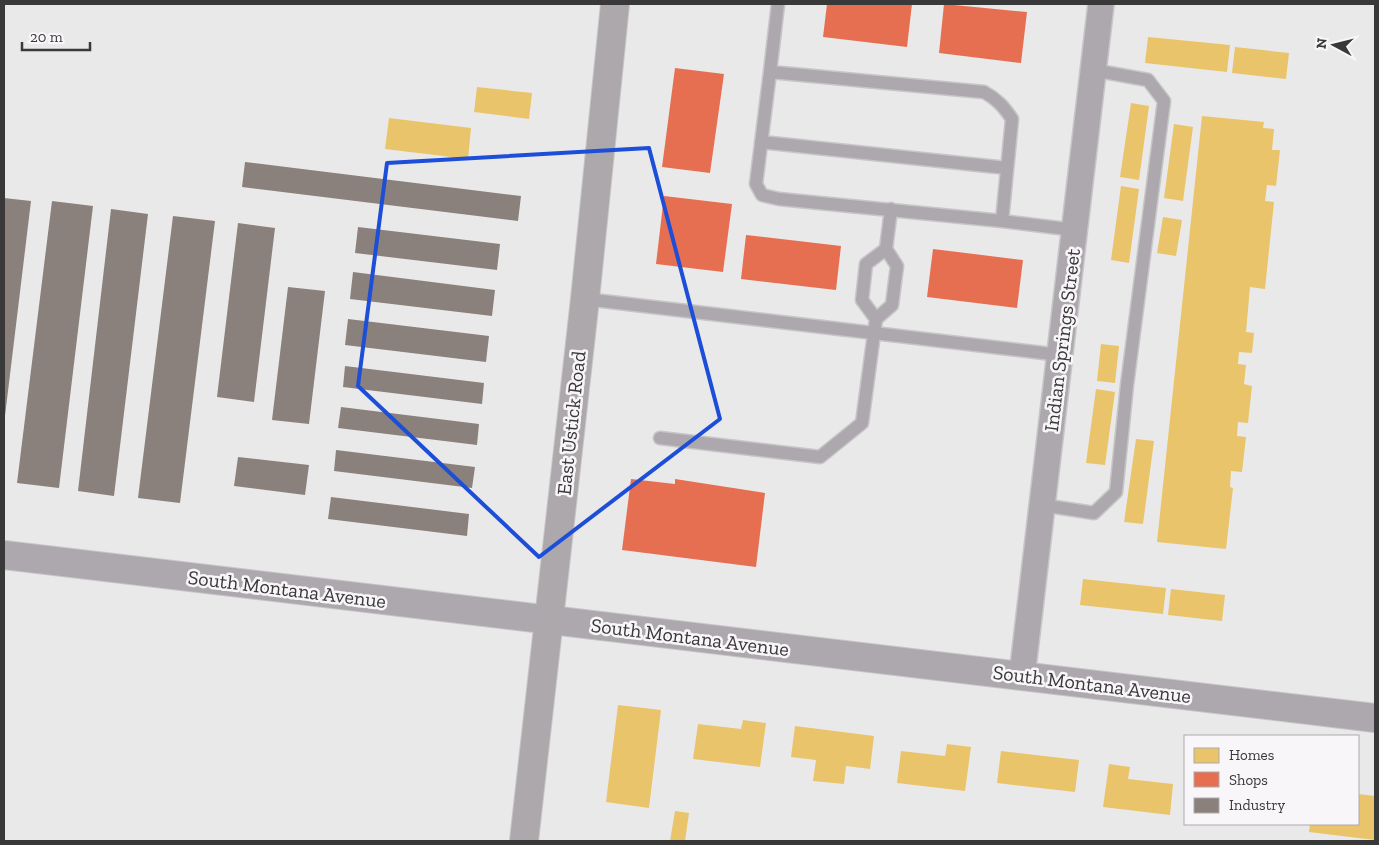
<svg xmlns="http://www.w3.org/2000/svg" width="1379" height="845" font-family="'Zilla Slab',serif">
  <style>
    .homes { fill: #e9c46a }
    .shops { fill: #e76f51 }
    .industry { fill: #8a817c }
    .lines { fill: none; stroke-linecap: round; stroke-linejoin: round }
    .service-casing { stroke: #c7c6c7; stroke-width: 15 }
    .minor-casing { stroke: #c7c6c7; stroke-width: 28 }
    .tertiary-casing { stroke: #c7c6c7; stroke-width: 30 }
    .secondary-casing { stroke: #c7c6c7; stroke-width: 30 }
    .service { stroke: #ada8ad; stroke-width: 12 }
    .minor { stroke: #ada8ad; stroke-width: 25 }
    .tertiary { stroke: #ada8ad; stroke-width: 28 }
    .secondary { stroke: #aca8ac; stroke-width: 28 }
    .marked { fill: none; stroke: #1d4ed8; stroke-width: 4; stroke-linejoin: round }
    .labels { text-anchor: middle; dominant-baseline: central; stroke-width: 5; stroke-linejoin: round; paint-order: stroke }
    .street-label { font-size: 20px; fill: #3a393a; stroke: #f9f6f9 }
  </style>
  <rect width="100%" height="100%" fill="#eae9ea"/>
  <path class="homes" d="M1148 37 1230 45 1227 72 1145 63Z
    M1235 47 1289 53 1286 79 1232 73Z
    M477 87 532 93 529 119 474 112Z
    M1131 103 1149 106 1139 180 1120 177Z
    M1202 116 1264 122 1263 128 1274 129 1272 150H1280L1276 186 1267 185 1265 201 1274 202 1265 289 1250 287 1246 332 1254 333 1252 353 1239 352 1238 364 1246 365 1244 384 1252 386 1248 423 1238 422 1237 436 1246 437 1242 472 1231 471 1230 487 1233 488 1226 549 1157 542Z
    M389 118 471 128 468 159 385 149Z
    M1174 124 1193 127 1183 201 1164 198Z
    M1121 186 1139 189 1129 263 1111 260Z
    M1163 217 1182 220 1176 256 1157 253Z
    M1101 344 1119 346 1115 383 1097 381Z
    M1096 389 1115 392 1105 465 1086 463Z
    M1136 439 1154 441 1143 524 1124 522Z
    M1083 579 1166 588 1163 614 1080 605Z
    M1171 589 1225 595 1222 621 1168 615Z
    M618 705 661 710 649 808 606 802Z
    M743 720 766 723 760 767 693 759 698 724 741 729Z
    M795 726 874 736 870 769 846 766 844 784 813 781 816 760 791 757Z
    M947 744 971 747 965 791 897 783 901 751 945 756Z
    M1001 751 1079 760 1075 792 997 783Z
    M1109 764 1130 767 1128 779 1173 784 1170 815 1103 807Z
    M1358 794 1375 796V840L1309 832 1310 824H1358Z
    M675 811 689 813 685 841H670Z"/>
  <path class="shops" d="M827 4H912L907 47 823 37Z
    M944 4 1027 12 1021 63 939 53Z
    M675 68 724 74 710 173 662 167Z
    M664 196 732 204 723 272 656 264Z
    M746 235 841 246 836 290 741 279Z
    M933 249 1023 260 1017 308 927 297Z
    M631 479 675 484V479L765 493 756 567 622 550Z"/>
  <path class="industry" d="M245 162 521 196 518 221 242 187Z
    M4 198 31 201 5 416H4Z
    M52 201 93 206 59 488 17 483Z
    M111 209 148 214 114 496 78 491Z
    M173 216 215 221 180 503 138 498Z
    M238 223 275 228 254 402 217 397Z
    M358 227 500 244 497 270 355 253Z
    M353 272 495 290 492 316 350 299Z
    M288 287 325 291 309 424 272 420Z
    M348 319 489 336 486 362 345 345Z
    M345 366 484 383 482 404 343 387Z
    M341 407 479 424 477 445 338 428Z
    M336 450 475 467 472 488 334 471Z
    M238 457 309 465 305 495 234 486Z
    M331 497 469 514 467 536 328 519Z"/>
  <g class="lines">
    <defs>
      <path id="service" d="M770 72 984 92C997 99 1004 107 1012 119L1002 221 779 199 762 195 756 184Z
        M770 72 778 4
        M761 142 1007 168
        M1002 221 1075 230
        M585 299 1060 355
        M876 319 862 300 866 264 886 249
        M660 438 820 457 862 423 876 319 892 305 897 266 886 249 891 209
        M1042 505 1094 513 1116 492 1127 385 1164 101 1148 80 1093 70"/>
      <path id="minor" d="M1022 676 1101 4"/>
      <path id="tertiary" d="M4 555 1375 718"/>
      <path id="secondary" d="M524 841 585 299 615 4"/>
    </defs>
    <use href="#service" class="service-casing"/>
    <use href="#minor" class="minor-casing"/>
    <use href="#tertiary" class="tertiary-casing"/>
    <use href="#secondary" class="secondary-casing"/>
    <use href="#service" class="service"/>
    <use href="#minor" class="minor"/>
    <use href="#tertiary" class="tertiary"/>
    <use href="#secondary" class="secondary"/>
  </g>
  <path class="marked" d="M649 148 720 419 539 557 358 386 387 163Z"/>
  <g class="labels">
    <g class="street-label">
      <text transform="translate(1062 340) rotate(-83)">Indian Springs Street</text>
      <text transform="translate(571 423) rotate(-84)">East Ustick Road</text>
      <text transform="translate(287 589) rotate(7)">South Montana Avenue</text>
      <text transform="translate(690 637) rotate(7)">South Montana Avenue</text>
      <text transform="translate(1092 684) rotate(7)">South Montana Avenue</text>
    </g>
  </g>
  <rect width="1379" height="845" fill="none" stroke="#3a393a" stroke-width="10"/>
  <rect x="1184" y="735" width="175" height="90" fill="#f9f6f9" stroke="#adaaad"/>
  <rect x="1194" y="748" width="25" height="15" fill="#e9c46a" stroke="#adaaad"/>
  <text x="1229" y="760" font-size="15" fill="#3a393a">Homes</text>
  <rect x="1194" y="772" width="25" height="15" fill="#e76f51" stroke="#adaaad"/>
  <text x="1229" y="785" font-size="15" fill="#3a393a">Shops</text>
  <rect x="1194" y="798" width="25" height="15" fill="#8a817c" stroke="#adaaad"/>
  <text x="1229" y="810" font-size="15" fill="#3a393a">Industry</text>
  <g transform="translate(1334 45) rotate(277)" stroke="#f9f6f9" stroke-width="4" paint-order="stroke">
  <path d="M0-4L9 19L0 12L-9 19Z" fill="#3a393a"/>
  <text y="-8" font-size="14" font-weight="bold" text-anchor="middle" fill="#3a393a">N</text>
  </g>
  <path d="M22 42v8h68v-8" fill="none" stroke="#3a393a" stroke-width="2.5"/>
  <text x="30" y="42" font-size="15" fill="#3a393a" stroke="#f9f6f9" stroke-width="4" paint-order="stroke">20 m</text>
</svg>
